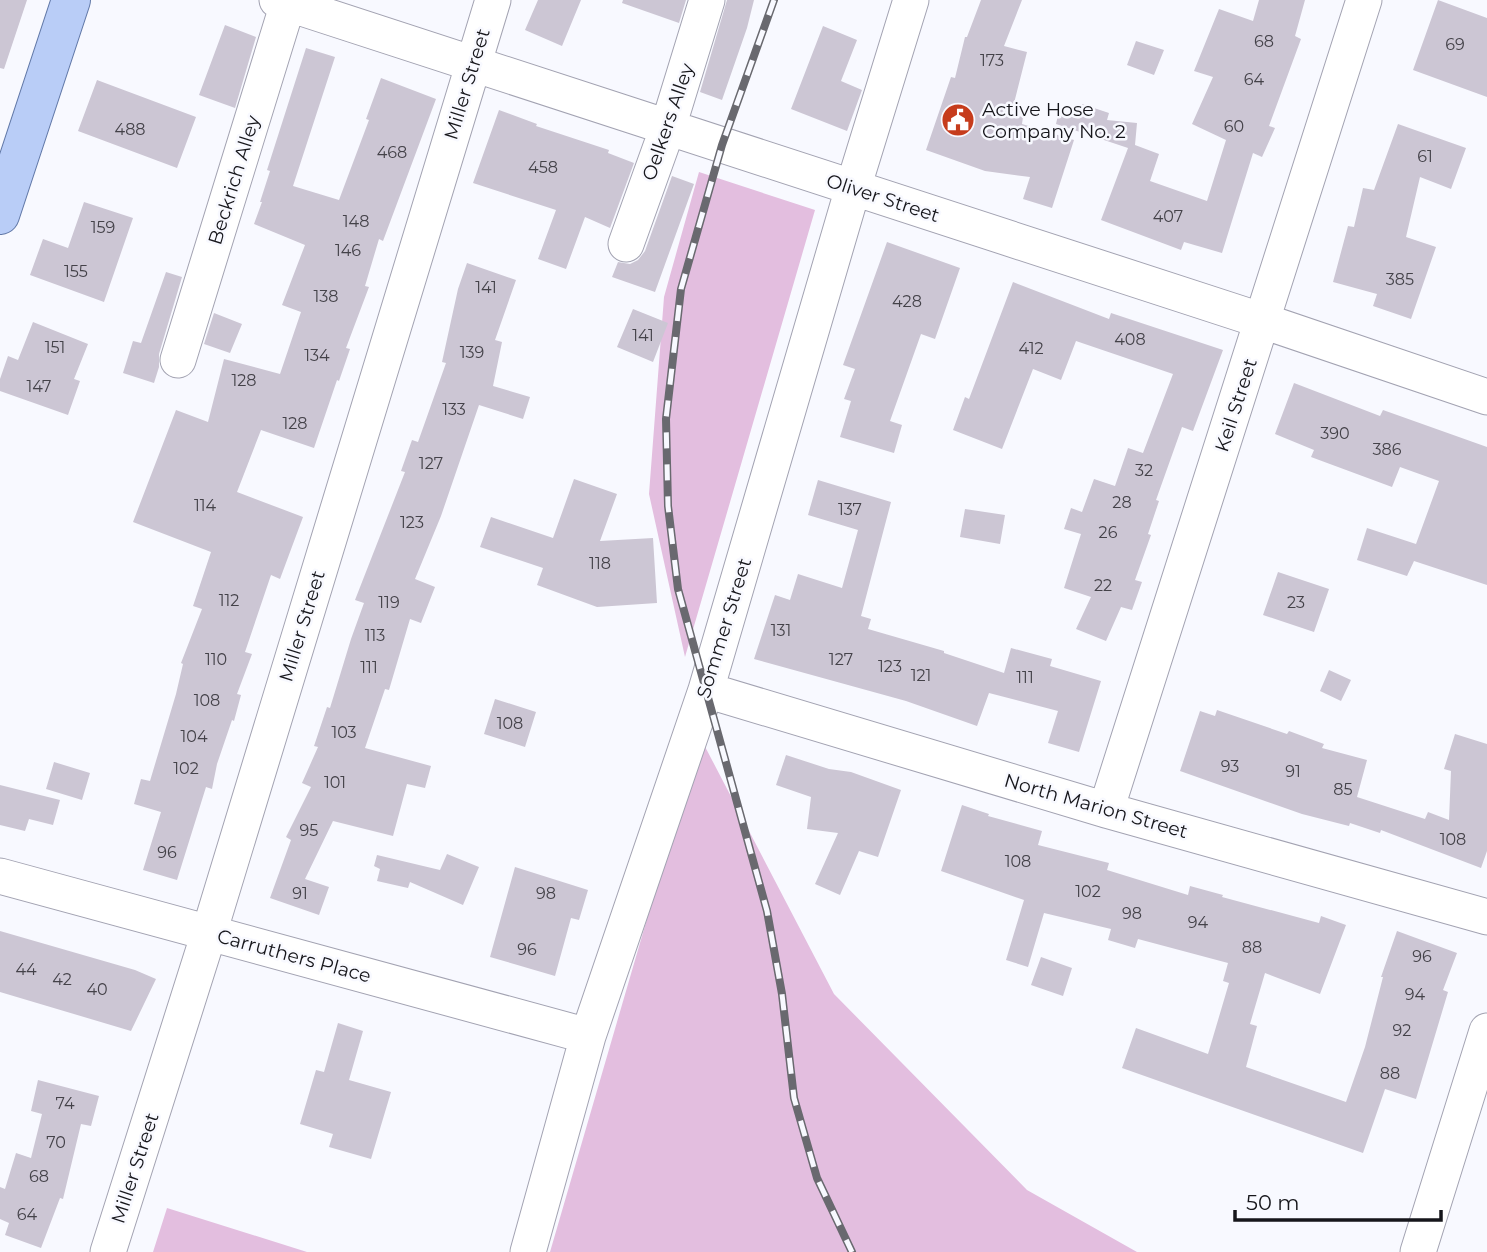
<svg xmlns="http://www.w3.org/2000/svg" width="1487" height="1252" font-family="Montserrat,sans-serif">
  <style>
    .green { fill: #e3bedf }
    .building { fill: #ccc6d4 }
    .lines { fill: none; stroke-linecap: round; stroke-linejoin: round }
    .minor-casing { stroke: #a3a3b2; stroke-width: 37 }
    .major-casing { stroke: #6178a7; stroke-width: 40 }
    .minor { stroke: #fff; stroke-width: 35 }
    .major { stroke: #b9cdf7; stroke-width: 38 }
    .rail-casing { stroke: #69696f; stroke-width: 8 }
    .rail { stroke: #f8f9ff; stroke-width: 5; stroke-dasharray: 16; stroke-linecap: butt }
    .labels { text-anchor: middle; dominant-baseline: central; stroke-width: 5; stroke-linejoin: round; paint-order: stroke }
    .number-label { font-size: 16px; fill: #444249 }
    .street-label { font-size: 19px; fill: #16161b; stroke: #f8f9ff }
    .poi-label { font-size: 19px; fill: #16161b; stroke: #f8f9ff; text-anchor: start }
  </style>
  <rect width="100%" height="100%" fill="#f8f9ff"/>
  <path class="green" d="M699 172 815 210 685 657 649 494 664 297Z
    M700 737 834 994 1027 1190 1137 1252H550Z
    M167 1208 307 1252H153Z"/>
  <path class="building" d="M0 0H27L4 69 0 68Z
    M538 0H581L562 46 525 30Z
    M623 0H686L679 23 622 3Z
    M727 0H754L747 28 722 100 700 92Z
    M981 0H1022L1004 46 1027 52 1011 115 1023 117 1022 124 1074 140 1052 208 1023 199 1030 177 985 171 926 150 951 77 955 78 965 37H967Z
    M1259 0H1305L1295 36 1301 39 1269 126 1275 128 1262 157 1253 153 1222 253 1184 242 1181 250 1101 220 1128 148 1056 124 1058 115 1078 117 1082 104 1109 113 1107 120 1137 123 1135 145 1159 154 1150 181 1207 201 1226 140 1192 124 1213 77 1194 71 1219 9 1253 21Z
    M1438 0 1487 18V97L1413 70Z
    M225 25 256 37 235 108 199 95Z
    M823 26 857 40 841 81 862 90 847 131 791 109Z
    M1136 41 1164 50 1154 75 1127 65Z
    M306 48 335 57 293 186 339 200 369 120 366 119 381 78 436 99 383 241 379 239 365 286 369 287 346 348 350 349 339 381 337 380 314 448 261 430 237 492 303 517 280 579 271 575 245 652 252 654 237 694 241 695 234 721 232 720 217 764 212 789 206 787 177 880 143 870 161 812 134 804 141 779 150 781 176 694 183 664 181 663 202 609 193 606 211 552 133 522 176 410 208 422 224 359 280 374 301 312 282 305 305 245 254 224 262 202H260L270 171 267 170Z
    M97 80 196 117 177 168 78 131Z
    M499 110 537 124 536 126 609 150 608 153 634 163 610 228 585 217 566 269 538 259 556 210 473 183Z
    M1398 124 1466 148 1451 189 1420 177 1406 237 1436 247 1411 319 1373 306 1377 294 1333 282 1348 226 1354 227 1363 188 1374 190Z
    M672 176 694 184 655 292 612 277 618 262 630 264 638 260 645 251Z
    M84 202 133 218 104 302 30 275 43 239 68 248Z
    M887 242 960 268 935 339 921 334 890 421 902 425 894 453 840 437 851 401 844 399 855 369 843 365Z
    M467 263 516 280 495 340 502 342 493 386 530 397 523 419 479 405 441 516 415 579 435 587 421 623 410 619 389 690 385 689 365 748 431 766 425 788 407 784 393 836 333 821 305 879 329 887 319 915 270 898 291 840 286 837 311 787 302 783 318 747 314 746 327 707 330 708 351 639 364 603 355 600 405 472 401 471 412 440 418 442 446 363 442 362 458 289Z
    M166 272 182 277 159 354V367L154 383 123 373 133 341 141 343Z
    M1013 282 1109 319 1111 313 1223 350 1193 431 1182 427 1156 500 1159 501 1148 534 1151 535 1135 580 1142 582 1132 610 1121 607 1106 641 1076 629 1091 597 1064 588 1081 534 1064 529 1071 508 1082 512 1094 479 1115 486 1128 448 1143 453 1173 374 1076 341 1061 380 1033 369 1002 449 953 430 965 397 969 399Z
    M633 309 668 323 653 362 617 347Z
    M214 313 242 324 230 353 204 344Z
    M33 322 88 344 74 379 80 381 68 415 0 391V379L8 356 18 360Z
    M1294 383 1380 416 1383 410 1487 447V585L1414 561 1407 576 1357 560 1367 528 1416 544 1439 481 1400 467 1392 487 1311 457 1314 450 1275 434Z
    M574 479 617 494 600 541 653 538 657 603 597 607 537 585 543 568 480 547 491 517 553 538Z
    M818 480 891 502 861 616 871 619 868 629 944 651V653L1004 673 1011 648 1052 659 1050 666 1101 681 1079 752 1048 743 1058 711 989 693 977 726 906 701 754 659 775 595 790 600 798 574 842 588 858 530 808 515Z
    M965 509 1005 515 1000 544 960 537Z
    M1278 572 1329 589 1314 632 1263 615Z
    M1329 670 1351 680 1341 701 1320 691Z
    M495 699 536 712 525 747 484 734Z
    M1217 710 1287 734 1289 731 1324 744 1322 748 1367 760 1357 797 1425 819 1428 812 1449 820 1451 771 1444 769 1455 734 1487 744V851L1481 868 1381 830 1380 833 1350 823 1349 826 1302 814 1180 771 1200 711 1215 716Z
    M786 755 829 769 851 772 901 790 878 857 859 851 840 895 815 884 838 833 807 829 811 797 776 785Z
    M54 762 90 773 82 800 46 789Z
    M0 785 60 800 53 825 29 819 25 831 0 825Z
    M962 805 989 814 988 816 1042 831 1038 845 1109 863 1107 870 1188 895 1190 886 1223 895 1222 897 1319 923 1321 916 1346 925 1320 994 1265 973 1250 1024 1257 1026 1246 1067 1346 1102 1365 1047 1383 977H1381L1397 931 1457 953 1443 990 1448 992 1416 1099 1385 1089 1363 1153 1122 1068 1136 1028 1208 1054 1229 983 1223 981 1228 963 1138 939 1135 948 1108 940 1111 929 1044 913 1028 967 1006 960 1024 900 941 871Z
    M447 854 479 867 463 905 410 882 408 888 377 881 380 869 374 866 377 855 440 870Z
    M515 867 588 890 579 920 571 918 555 976 490 957Z
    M0 931 135 970 156 979 131 1031 0 992Z
    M1041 957 1072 968 1063 996 1031 985Z
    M338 1023 363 1031 349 1080 391 1092 371 1159 329 1147 333 1134 300 1124 316 1070 324 1072Z
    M38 1080 99 1096 91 1126 81 1124 63 1199 60 1198 41 1248 5 1235 9 1223 0 1219V1187L5 1189 16 1153 31 1158 42 1114 31 1111Z"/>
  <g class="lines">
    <defs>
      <path id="minor" d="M277 0 1263 321 1487 397
        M626 244 668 127 707 0
        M178 360 289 0
        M706 690 1106 810 1487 917
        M1106 810 1364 0
        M0 876 588 1036
        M108 1252 209 933 493 0
        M528 1252 588 1036 706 690 853 188 911 0
        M1418 1252 1487 1031"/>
      <path id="major" d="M0 215 71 0"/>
    </defs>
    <use href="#minor" class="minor-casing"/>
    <use href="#major" class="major-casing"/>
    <use href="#minor" class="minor"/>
    <use href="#major" class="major"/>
    <defs>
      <path id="rail" d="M774 0 722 145 681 289 666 419 668 506 678 589 767 911 782 994 794 1098 817 1178 852 1252"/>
    </defs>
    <use href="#rail" class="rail-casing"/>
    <use href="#rail" class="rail"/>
  </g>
  <defs>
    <symbol id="civic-disc" viewBox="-11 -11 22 22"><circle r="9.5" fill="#c63c1c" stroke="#f8f9ff"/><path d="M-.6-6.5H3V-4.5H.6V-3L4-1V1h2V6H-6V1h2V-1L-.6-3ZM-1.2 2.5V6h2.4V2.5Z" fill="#fff"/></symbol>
  </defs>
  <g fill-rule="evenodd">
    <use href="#civic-disc" x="939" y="101" width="38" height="38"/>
  </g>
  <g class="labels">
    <g class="number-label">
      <text x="1264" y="41">68</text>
      <text x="1455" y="44">69</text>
      <text x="992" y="60">173</text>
      <text x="1254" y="79">64</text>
      <text x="1234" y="126">60</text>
      <text x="130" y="129">488</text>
      <text x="392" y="152">468</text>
      <text x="1425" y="156">61</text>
      <text x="543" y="167">458</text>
      <text x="1168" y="216">407</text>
      <text x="356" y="221">148</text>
      <text x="103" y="227">159</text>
      <text x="348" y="250">146</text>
      <text x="76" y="271">155</text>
      <text x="1400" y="279">385</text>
      <text x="486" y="287">141</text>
      <text x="326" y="296">138</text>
      <text x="907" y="301">428</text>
      <text x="643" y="335">141</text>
      <text x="1130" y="339">408</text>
      <text x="55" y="347">151</text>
      <text x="1031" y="348">412</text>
      <text x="472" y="352">139</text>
      <text x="317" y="355">134</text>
      <text x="244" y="380">128</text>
      <text x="39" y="386">147</text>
      <text x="454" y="409">133</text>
      <text x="295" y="423">128</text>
      <text x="1335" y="433">390</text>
      <text x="1387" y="449">386</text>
      <text x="431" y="463">127</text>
      <text x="1144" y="470">32</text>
      <text x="1122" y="502">28</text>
      <text x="205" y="505">114</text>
      <text x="850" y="509">137</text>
      <text x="412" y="522">123</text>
      <text x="1108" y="532">26</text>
      <text x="600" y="563">118</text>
      <text x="1103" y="585">22</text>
      <text x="229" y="600">112</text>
      <text x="389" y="602">119</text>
      <text x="1296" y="602">23</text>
      <text x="781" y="630">131</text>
      <text x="375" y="635">113</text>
      <text x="216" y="659">110</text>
      <text x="841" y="659">127</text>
      <text x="890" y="666">123</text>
      <text x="369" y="667">111</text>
      <text x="921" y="675">121</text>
      <text x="1025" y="677">111</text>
      <text x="207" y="700">108</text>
      <text x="510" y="723">108</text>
      <text x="344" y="732">103</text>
      <text x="194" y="736">104</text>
      <text x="1230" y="766">93</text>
      <text x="186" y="768">102</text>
      <text x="1293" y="771">91</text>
      <text x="335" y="782">101</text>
      <text x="1343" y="789">85</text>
      <text x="309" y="830">95</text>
      <text x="1453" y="839">108</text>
      <text x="167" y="852">96</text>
      <text x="1018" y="861">108</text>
      <text x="1088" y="891">102</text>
      <text x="300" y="893">91</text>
      <text x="546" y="893">98</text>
      <text x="1132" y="913">98</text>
      <text x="1198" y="922">94</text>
      <text x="1252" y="947">88</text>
      <text x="527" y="949">96</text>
      <text x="1422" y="956">96</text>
      <text x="26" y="969">44</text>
      <text x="62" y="979">42</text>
      <text x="97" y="989">40</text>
      <text x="1415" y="994">94</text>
      <text x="1402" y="1030">92</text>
      <text x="1390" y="1073">88</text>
      <text x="65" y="1103">74</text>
      <text x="56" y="1142">70</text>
      <text x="39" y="1176">68</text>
      <text x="27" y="1214">64</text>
    </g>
    <g class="street-label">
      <text transform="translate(467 84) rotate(-73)">Miller Street</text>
      <text transform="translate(668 122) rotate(-71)">Oelkers Alley</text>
      <text transform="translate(234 180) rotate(-73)">Beckrich Alley</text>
      <text transform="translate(883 198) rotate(18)">Oliver Street</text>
      <text transform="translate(1236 405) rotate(-72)">Keil Street</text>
      <text transform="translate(302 626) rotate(-73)">Miller Street</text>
      <text transform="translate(724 628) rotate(-73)">Sommer Street</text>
      <text transform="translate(1096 806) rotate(16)">North Marion Street</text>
      <text transform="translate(294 956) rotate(15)">Carruthers Place</text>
      <text transform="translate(135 1168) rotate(-72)">Miller Street</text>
    </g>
    <g class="poi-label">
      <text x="982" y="109">Active Hose<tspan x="982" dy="22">Company No. 2</tspan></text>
    </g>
  </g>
  <path d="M1235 1210v10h206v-10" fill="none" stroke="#16161b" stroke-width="3.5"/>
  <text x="1246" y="1210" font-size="21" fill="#16161b" stroke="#f8f9ff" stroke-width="5" paint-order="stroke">50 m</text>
</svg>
